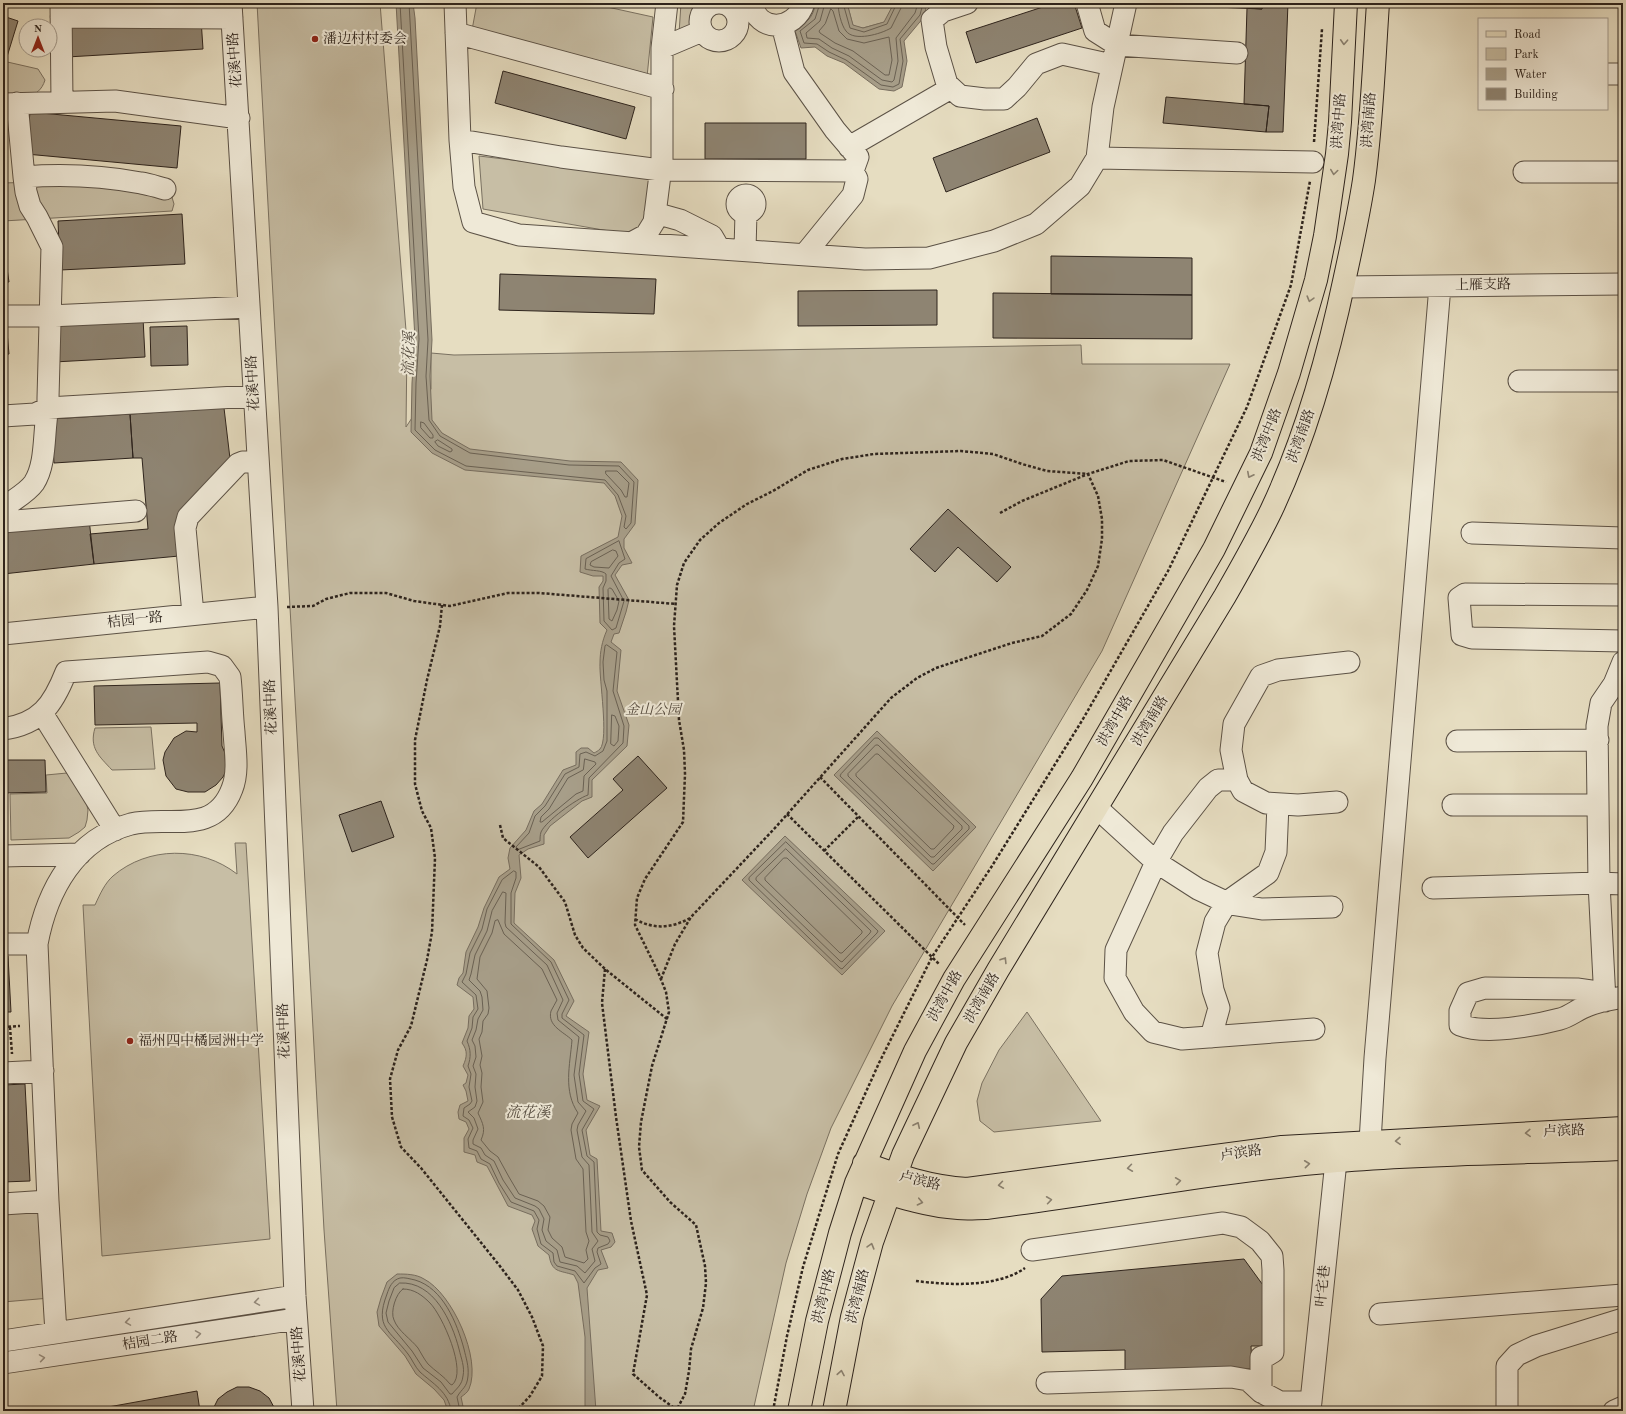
<svg xmlns="http://www.w3.org/2000/svg" width="1626" height="1414" font-family="'Old Standard TT','Noto Serif SC',serif">
  <style>
    .green { fill: #c7bea5; stroke: #7a7161 }
    .water { fill: #a79e89; stroke: #776d5e }
    .lines { fill: none; stroke-linecap: round; stroke-linejoin: round }
    .shore { stroke: #6a6153; stroke-width: 1 }
    .building { fill: #8e8472; stroke: #2e241d }
    .minor-casing { stroke: #5c5246; stroke-width: 23 }
    .major-casing { stroke: #2e241d; stroke-width: 24 }
    .path { stroke: #2e241d; stroke-width: 2.5; stroke-dasharray: 3 2; stroke-linecap: butt }
    .minor { stroke: #efe9d7; stroke-width: 21 }
    .major { stroke: #e6ddc1; stroke-width: 22 }
    .oneway { stroke: #8a806f }
    .oneway2 { stroke: #989083 }
    .poi-dot { fill: #8f2418; stroke: #efe9d7; stroke-width: 1.5 }
    .labels { text-anchor: middle; dominant-baseline: central; stroke-width: 4; stroke-linejoin: round; paint-order: stroke }
    .poi-label { font-size: 14px; fill: #2e241d; stroke: #efe9d7; text-anchor: start }
    .street-label { font-size: 14px; fill: #2e241d; stroke: #efe9d7 }
    .park-label { font-size: 14px; font-style: italic; fill: #544a3f; stroke: #efe9d7 }
    .water-label { font-size: 15px; font-style: italic; fill: #584f43; stroke: #efe9d7 }
  </style>
  <rect width="100%" height="100%" fill="#e6ddc1"/>
  <filter id="stains"><feTurbulence type="fractalNoise" baseFrequency=".005" numOctaves="4"/><feColorMatrix values="0 0 0 0 .2 0 0 0 0 .09 0 0 0 0 .02 0 0 0 .5 -.17"/></filter>
  <radialGradient id="worn" r=".72"><stop offset=".6" stop-color="#630" stop-opacity="0"/><stop offset="1" stop-color="#630" stop-opacity=".3"/></radialGradient>
  <path class="green" d="M257 3H380L407 343 406 427 431 389V353L454 355 1081 345 1082 364H1230L1102 651 892 1006 831 1128 807 1194 786 1263 753 1411H337L324 1230Z
    M477 3H589L653 17 647 77 472 30Z
    M681 3H702L700 4 693 25 679 34Z
    M847 3H894L885 22 863 28 853 26Z
    M3 61 38 69 45 80C39 100 20 97 3 99Z
    M479 156 653 177 642 229 626 234 483 209Z
    M36 182 171 194 174 204 172 211 3 221V183Z
    M151 727 155 769 112 770C99 756 89 748 95 728Z
    M67 773 85 797 88 810 87 820 85 827 79 832 69 838 11 840 10 794 47 793 46 775Z
    M235 843H246L270 1239 102 1256 83 905H95C100 894 105 883 113 876 148 846 201 846 237 874Z
    M1027 1012 1101 1121 994 1132 980 1121 977 1101 982 1083 999 1050Z
    M43 1209 50 1298 3 1302V1212Z"/>
  <path class="water" d="M396 3H413L415 18 432 340 430 376 432 420 442 433 470 449 570 461 621 462 638 480 635 524 624 539V548L632 563 622 565 615 575 629 600 626 612 619 633 614 634 611 642 621 650 617 691 629 725 627 746 592 780V797L582 801 550 826 544 835V844L528 849 519 855 521 878 515 893 514 923 554 960 574 1001 566 1016 589 1032 583 1074 587 1100 600 1106 586 1130 590 1155 597 1159 601 1231 612 1233 615 1242 611 1247 601 1250 608 1268 598 1270 587 1288 596 1411H585V1337L578 1283 574 1275C559 1270 552 1273 549 1255L538 1246 532 1229 535 1221 532 1215 508 1206 487 1166 477 1162 475 1155 464 1152V1138L469 1129 466 1122 459 1119 458 1112 460 1105 468 1101 466 1091 463 1085 466 1083 468 1075 463 1066C467 1057 468 1051 462 1043L468 1028 469 1016 474 1009 473 997 457 985 459 978 463 973 466 952 478 927 484 908 499 877 510 869 508 858 510 848 526 830 534 811 542 804 563 770 576 765V752L581 748H588L594 753C596 752 598 751 600 749 609 739 599 679 600 663 600 652 602 641 607 630L600 623 599 587 603 581V576H593L580 572 581 556 618 537 622 516 615 496 604 483 465 470 432 453 411 432 412 383 415 339Z
    M816 3H847L853 25 863 28 884 22 894 3H927L924 17 904 41 907 61 902 87 894 91 879 89 844 63 827 56 815 47 801 48 794 28C809 22 812 18 816 3Z
    M877 731 976 827 933 871 834 775Z
    M785 836 885 931 842 975 742 880Z
    M397 1274C406 1274 416 1274 424 1279 452 1293 482 1359 469 1389 468 1392 464 1395 461 1397L464 1411H448L444 1400 434 1389 416 1374 405 1356 379 1326 377 1312 381 1298 387 1282Z"/>
  <g class="lines">
    <path class="shore" d="M400 3 419 339 416 383 415 430 435 450 466 466 605 480 618 495 626 516 624 527 626 529 631 523 634 482 619 466 569 465 470 453 440 436 429 420 426 376 428 340 409 3
      M820 3 815 19 800 31 804 43 817 44 829 52 846 60 881 85 893 87 899 84 903 61 900 39 920 15 923 3
      M825 3 820 21 806 33 807 38 819 39 832 48 849 56 882 80 892 82 894 80 898 61 896 38 915 13 918 3
      M838 3C838 10 841 25 846 31 854 42 881 34 891 28L901 8 902 3
      M843 3 850 28 864 32 887 24 897 3
      M831 9 833 11 839 31 847 39 864 43 889 37 892 60 889 75H885L853 51 835 43 820 33 819 31 825 24Z
      M421 422 424 423 433 435V438H430L421 428Z
      M438 440 452 449V451L450 452 438 446 435 442Z
      M606 471H617L629 483 627 497H625L621 490 606 474Z
      M619 541 625 559 619 563 611 576 624 601 616 628 612 630 604 621 603 588 606 581V574C602 570 592 571 585 569L586 559Z
      M613 550 616 551 618 556 609 568 594 567 590 565 591 562Z
      M610 588 612 589 619 601 617 610 612 621 609 619 608 590Z
      M607 645 617 652 613 691 624 726 623 743 589 778 588 795C576 799 546 821 541 832 540 835 540 839 540 841L517 850 516 847 529 833 535 816 545 806 565 774 579 767 580 754 586 752 595 756 603 751 607 741V691L604 680 603 662 605 646Z
      M612 715 615 716 619 726 618 741 614 746 611 744Z
      M875 738H878L969 826V829L934 864H932L840 776 841 774Z
      M876 745H878L962 826V829L934 857H931L848 776V774Z
      M876 754H878L954 826 953 829 934 849H931L856 776V774Z
      M585 759 595 762 596 764 584 776 583 791 576 794 542 822H540L541 817 549 809 568 778 583 770Z
      M786 842 878 931 877 933 842 969 840 968 749 880V878Z
      M786 849 871 931 870 933 842 962 840 961 756 880V878Z
      M784 858H787L862 931V933L842 953H840L765 880V878Z
      M514 871 516 872V878L511 893V924L551 962 569 1000 562 1014V1018L584 1035 579 1074 583 1101 594 1109 582 1130 587 1156 594 1162 597 1232 600 1235 608 1237 610 1241 608 1244 598 1248 597 1252 601 1264 595 1268 584 1283 575 1271 557 1266 554 1262 553 1253 541 1244 537 1229 539 1220 534 1211 511 1202 499 1183 490 1164 481 1159 477 1151 469 1148 468 1139 473 1128 469 1120 463 1116 464 1108 470 1104 472 1101 469 1087 471 1074 468 1066C471 1057 471 1050 467 1041L472 1028 473 1017 478 1009 476 995 462 982 466 974 470 953 482 929 487 909 502 880Z
      M503 892 506 893 505 923 506 927 547 965 563 1000 557 1013 558 1020 579 1037 574 1075 578 1102 586 1111 578 1125 577 1130 582 1157 589 1165 592 1232 598 1241 592 1249 595 1261 585 1273 577 1266 560 1262 557 1250 546 1241 542 1230 544 1219 539 1209 535 1206 515 1198 503 1180 494 1161 485 1155 481 1148 473 1144V1140L478 1129 474 1118 468 1112 475 1107 477 1101 475 1087 476 1074 473 1066 476 1057 475 1046 472 1040 476 1030 478 1019 483 1010 482 997 480 991 469 980 471 974 475 955 487 931 492 911Z
      M498 920 504 934 542 969 557 1000C555 1004 553 1007 551 1011 547 1026 564 1032 572 1040 570 1065 563 1091 578 1113L572 1124 571 1130 576 1159 583 1169 586 1232 589 1241 586 1250 588 1259 584 1263 565 1257 562 1247 552 1238 548 1230 550 1217 544 1206 538 1201 519 1194 509 1177 498 1157 490 1151 481 1140C486 1129 483 1124 478 1113L483 1102 481 1087 482 1073 480 1065 482 1056 479 1039 482 1032 483 1021 488 1014 489 1008 487 991 477 979 480 957 492 933 495 921Z
      M400 1283C434 1281 452 1322 459 1349 461 1358 465 1367 463 1376 462 1385 457 1388 452 1394H450L441 1382 423 1368 412 1351 388 1322 386 1313 389 1301 394 1288Z
      M403 1289C414 1289 422 1295 430 1303 442 1315 468 1372 452 1385L450 1384C444 1376 435 1371 428 1364 424 1359 421 1353 418 1348 411 1339 398 1331 394 1320 390 1312 396 1293 403 1289Z
      M451 1411C449 1392 432 1383 420 1372 415 1367 412 1359 408 1354 390 1330 374 1328 387 1294 389 1288 392 1280 400 1278 404 1277 410 1279 415 1280 443 1288 457 1323 464 1349 466 1358 469 1366 468 1376 467 1388 462 1388 457 1397L460 1411"/>
  </g>
  <path class="building" d="M1055 3H1074L1082 28 976 63 966 32Z
    M1170 3H1263L1262 9 1170 5Z
    M1263 3H1288L1283 132H1266L1269 106 1244 104 1247 8 1262 9Z
    M3 16 18 21 6 60 3 59Z
    M201 19 203 49 67 57 65 27Z
    M503 71 635 107 626 139 495 103Z
    M1166 97 1269 106 1266 132 1163 123Z
    M30 112 181 126 177 168 26 154Z
    M1037 118 1050 152 946 192 933 158Z
    M705 123H806V159H705Z
    M182 214 185 264 60 270 58 221Z
    M3 241 9 282H3Z
    M1051 256 1192 258V295L1051 294Z
    M500 274 656 279 654 314 499 310Z
    M937 290V325L798 326V291Z
    M993 293 1192 295V339L993 338Z
    M143 318 145 357 54 362 52 324Z
    M3 321H6L9 354 3 355Z
    M187 326 188 365 151 366 150 327Z
    M224 408 231 467 179 536V556L94 564 90 534 148 529 142 458H133L130 414Z
    M130 414 133 458 54 463 51 419Z
    M948 509 1011 567 997 582 958 547 935 572 910 549Z
    M89 519 94 564 3 574V529Z
    M220 683 222 746 225 753 226 771 223 777 216 785 205 792H188L176 789 166 776 163 760 165 752 174 738 186 731 197 732V723L95 725 94 686Z
    M638 756 667 788 588 858 570 837 623 790 613 779Z
    M3 760H45L46 792 3 793Z
    M381 801 394 837 352 852 339 815Z
    M3 956H8L11 1012H3Z
    M25 1084 30 1181 3 1182V1085Z
    M1244 1259 1268 1292 1269 1346H1251L1252 1369 1125 1371V1350L1042 1352 1041 1299 1062 1276Z
    M237 1387H249L260 1391 269 1398 276 1411H212L218 1399 227 1392Z
    M197 1391 200 1411H86Z"/>
  <g class="lines">
    <defs>
      <path id="minor" d="M700 22a19 19 0 1 1 38 0a19 19 0 1 1-38 0Z
        M231 3 267 607 295 1296 303 1411
        M455 3 460 140 464 187 473 222 519 235 865 259 929 258 994 241 1036 224 1080 186 1097 158
        M752 3C757 33 795 32 804 3
        M967 3 943 11 932 20 936 47 947 84 960 96 985 99H1004L1017 87 1036 64 1062 54 1112 65
        M1087 3 1095 31 1117 45 1237 53
        M1126 3 1103 107 1097 158 1313 162
        M61 4 62 102
        M61 17 232 18
        M782 25 794 72 835 130 858 157 853 171
        M456 33 663 89
        M662 48 702 31
        M1607 74H1623
        M4 104 115 101 239 118
        M460 140 561 157 660 170 853 171 857 179 853 195 805 254
        M849 147 951 88
        M1524 172H1623
        M24 177C62 174 103 176 141 183 149 184 157 187 165 189
        M737 204a9 9 0 1 1 18 0a9 9 0 1 1-18 0Z
        M655 213 680 220 712 236 719 248
        M633 242 646 235 654 222 662 159V48L667 3
        M745 250 746 213
        M1343 287 1623 284
        M3 316H49L249 307
        M1519 381H1623
        M3 416 35 414 48 408V398L52 247 37 217 30 206 26 192 24 177 17 103
        M3 508C13 500 27 493 34 483 47 463 43 431 48 408L253 396
        M3 522 136 511
        M1472 533 1623 538
        M1623 595 1465 594 1459 598 1462 635 1472 638 1623 641
        M193 614 185 528 188 517 238 464 243 462 257 461
        M3 634 267 607
        M42 713 115 830
        M3 729C40 724 53 705 66 672L208 662 222 666 230 677C232 695 232 714 234 732 235 750 239 772 232 789 214 837 168 815 131 824 75 839 47 890 37 944L48 1201 56 1333
        M1457 741 1598 740
        M1237 780 1243 791 1266 803 1298 805 1337 802
        M1453 805H1598
        M1097 808 1156 862 1198 889 1230 904 1262 909 1332 907
        M3 856 80 854
        M1433 888 1599 883 1623 884
        M3 944H37
        M1605 1001 1599 883 1597 726 1601 703 1614 684 1623 662
        M1605 1001 1591 991 1577 989 1485 988 1468 993 1460 1011V1025C1485 1035 1533 1026 1560 1019 1569 1017 1578 1009 1587 1006 1598 1001 1611 999 1623 997
        M1314 1029 1182 1039 1153 1032 1134 1012 1115 978 1116 950 1156 862 1173 833 1208 788 1218 780H1237L1231 750 1234 724 1261 676 1278 670 1349 662
        M1211 1037 1219 1008 1213 990 1207 953 1215 922 1227 902 1268 873 1276 852 1278 804
        M3 1073 43 1071
        M1370 1142 1375 1058 1440 286
        M3 1204 48 1201
        M1032 1250 1223 1223 1241 1227 1260 1241 1272 1256 1273 1270V1352L1268 1355 1261 1357V1392
        M1380 1314 1623 1295
        M3 1341 295 1296
        M3 1363 296 1319
        M1047 1383 1231 1377 1248 1380 1261 1392 1280 1402H1311
        M1310 1411 1336 1161
        M1507 1411V1366L1517 1355 1536 1346 1623 1319
        M1614 1411 1623 1407"/>
      <path id="major" d="M864 1163C898 1176 931 1187 967 1189L1282 1147 1623 1128
        M856 1183C889 1193 923 1206 958 1208 967 1209 977 1208 986 1208 1103 1193 1219 1171 1337 1161 1432 1153 1528 1153 1623 1149
        M799 1411 817 1321 840 1233 856 1183 915 1051 954 979 1082 778 1214 549 1261 453 1289 373 1316 280 1325 236 1337 154 1340 122 1346 3
        M834 1411 852 1317 872 1242 903 1155 956 1043 998 970 1225 596C1241 568 1257 540 1271 511 1306 437 1328 358 1345 277 1352 245 1359 213 1364 180 1372 121 1374 62 1378 3"/>
    </defs>
    <use href="#minor" class="minor-casing"/>
    <use href="#major" class="major-casing"/>
    <path class="path" d="M1314 142 1322 29
      M1000 513 1022 501 1088 474 1129 461 1163 460 1226 482
      M442 605 440 626 427 680 415 740V784L422 811 431 828 435 858 432 932 427 960 411 1026 398 1050 390 1079 392 1117 401 1147 421 1168 499 1265 518 1290 532 1317 543 1346 542 1376 530 1396 516 1411
      M287 607 313 606 326 599 350 593H386L414 601 450 606 508 593H539L676 604
      M820 777 965 925
      M787 814 940 965
      M500 825 503 838 539 867 565 902 575 935 583 948 605 969 667 1019
      M824 851 859 816
      M635 919C654 930 672 928 690 918
      M605 969 602 1003 616 1117 631 1221 647 1295 633 1374 659 1397 677 1410
      M661 979 675 944 691 917 774 829 891 698 917 678 936 668 1012 643 1042 636 1071 614 1087 590 1098 566 1102 539V519L1098 496 1088 474 1047 471 1022 464 993 454 961 451 874 454 842 459 808 470 773 491 747 504 719 523 700 540 684 563 677 585 674 626 679 720 684 750 685 774 683 822 645 879 637 898 635 925 658 972 666 992 669 1012 652 1066 641 1122 639 1147 642 1170 670 1202 696 1225 705 1266 706 1283 703 1308 691 1349 689 1371 685 1394 676 1411
      M3 1027 20 1026
      M10 1027 12 1054
      M916 1281C948 1285 997 1288 1025 1268
      M773 1411 787 1336 803 1267 838 1154 879 1063 932 957 992 866 1083 719 1168 571 1247 407 1291 285 1310 181"/>
    <use href="#minor" class="minor"/>
    <use href="#major" class="major"/>
  </g>
  <defs><path id="oneway-chevron" d="M-2-3.5L2.5 0L-2 3.5" fill="none" stroke-width="1.6" stroke-linecap="round" stroke-linejoin="round"/></defs>
  <g class="oneway">
    <use href="#oneway-chevron" transform="translate(1344 42) rotate(93)"/>
    <use href="#oneway-chevron" transform="translate(1334 172) rotate(98)"/>
    <use href="#oneway-chevron" transform="translate(1310 299) rotate(106)"/>
    <use href="#oneway-chevron" transform="translate(1250 475) rotate(117)"/>
    <use href="#oneway-chevron" transform="translate(1004 960) rotate(-58)"/>
    <use href="#oneway-chevron" transform="translate(917 1125) rotate(-65)"/>
    <use href="#oneway-chevron" transform="translate(1528 1133) rotate(177)"/>
    <use href="#oneway-chevron" transform="translate(1398 1141) rotate(177)"/>
    <use href="#oneway-chevron" transform="translate(1307 1164) rotate(-6)"/>
    <use href="#oneway-chevron" transform="translate(1130 1168) rotate(172)"/>
    <use href="#oneway-chevron" transform="translate(1178 1181) rotate(-8)"/>
    <use href="#oneway-chevron" transform="translate(1001 1185) rotate(172)"/>
    <use href="#oneway-chevron" transform="translate(1049 1200) rotate(-8)"/>
    <use href="#oneway-chevron" transform="translate(920 1202) rotate(12)"/>
    <use href="#oneway-chevron" transform="translate(871 1246) rotate(-74)"/>
    <use href="#oneway-chevron" transform="translate(841 1373) rotate(-80)"/>
  </g>
  <g class="oneway2">
    <use href="#oneway-chevron" transform="translate(257 1302) rotate(171)"/>
    <use href="#oneway-chevron" transform="translate(128 1322) rotate(171)"/>
    <use href="#oneway-chevron" transform="translate(198 1334) rotate(-9)"/>
    <use href="#oneway-chevron" transform="translate(42 1358) rotate(-9)"/>
  </g>
  <g class="poi-dot">
    <circle cx="315" cy="39" r="4"/>
    <circle cx="130" cy="1041" r="4"/>
  </g>
  <g class="labels">
    <g class="poi-label">
      <text x="323" y="39">潘边村村委会</text>
      <text x="138" y="1041">福州四中橘园洲中学</text>
    </g>
    <g class="street-label">
      <text transform="translate(235 60) rotate(-94)">花溪中路</text>
      <text transform="translate(1369 120) rotate(-86)">洪湾南路</text>
      <text transform="translate(1339 121) rotate(-86)">洪湾中路</text>
      <text transform="translate(1483 285) rotate(-1)">上雁支路</text>
      <text transform="translate(253 383) rotate(-93)">花溪中路</text>
      <text transform="translate(1267 435) rotate(-68)">洪湾中路</text>
      <text transform="translate(1301 436) rotate(-70)">洪湾南路</text>
      <text transform="translate(135 620) rotate(-6)">桔园一路</text>
      <text transform="translate(271 707) rotate(-92)">花溪中路</text>
      <text transform="translate(1115 721) rotate(-60)">洪湾中路</text>
      <text transform="translate(1150 721) rotate(-59)">洪湾南路</text>
      <text transform="translate(945 996) rotate(-61)">洪湾中路</text>
      <text transform="translate(982 998) rotate(-60)">洪湾南路</text>
      <text transform="translate(284 1031) rotate(-92)">花溪中路</text>
      <text transform="translate(1564 1131) rotate(-3)">卢滨路</text>
      <text transform="translate(1241 1153) rotate(-8)">卢滨路</text>
      <text transform="translate(920 1181) rotate(14)">卢滨路</text>
      <text transform="translate(1323 1286) rotate(-84)">叶宅巷</text>
      <text transform="translate(824 1296) rotate(-76)">洪湾中路</text>
      <text transform="translate(858 1296) rotate(-76)">洪湾南路</text>
      <text transform="translate(150 1341) rotate(-9)">桔园二路</text>
      <text transform="translate(299 1354) rotate(-94)">花溪中路</text>
    </g>
    <g class="park-label">
      <text x="653" y="710">金山公园</text>
    </g>
    <g class="water-label">
      <text transform="translate(410 354) rotate(-88)">流花溪</text>
      <text x="528" y="1113">流花溪</text>
    </g>
  </g>
  <rect width="1626" height="1414" fill="none" stroke="#e6ddc1" stroke-width="16"/>
  <rect x="4" y="4" width="1618" height="1406" fill="none" stroke="#2e241d" stroke-width="2"/>
  <rect x="8" y="8" width="1610" height="1398" fill="none" stroke="#2e241d"/>
  <rect x="1478" y="18" width="130" height="92" fill="#efe9d7" stroke="#a29a8d"/>
  <rect x="1486" y="31" width="20" height="6" fill="#e6ddc1" stroke="#a29a8d"/>
  <text x="1514" y="38" font-size="12" fill="#2e241d">Road</text>
  <rect x="1486" y="48" width="20" height="12" fill="#c7bea5" stroke="#a29a8d"/>
  <text x="1514" y="58" font-size="12" fill="#2e241d">Park</text>
  <rect x="1486" y="68" width="20" height="12" fill="#a79e89" stroke="#a29a8d"/>
  <text x="1514" y="78" font-size="12" fill="#2e241d">Water</text>
  <rect x="1486" y="88" width="20" height="12" fill="#8e8472" stroke="#a29a8d"/>
  <text x="1514" y="98" font-size="12" fill="#2e241d">Building</text>
  <g transform="translate(38 38)"><circle r="19" fill="#efe9d7" stroke="#a29a8d"/>
  <path d="M0-3L7 15L0 10L-7 15Z" fill="#8f2418"/>
  <text y="-6" font-size="11" font-weight="bold" text-anchor="middle" fill="#2e241d">N</text>
  </g>
  <rect width="100%" height="100%" filter="url(#stains)"/>
  <rect width="100%" height="100%" fill="url(#worn)"/>
</svg>
